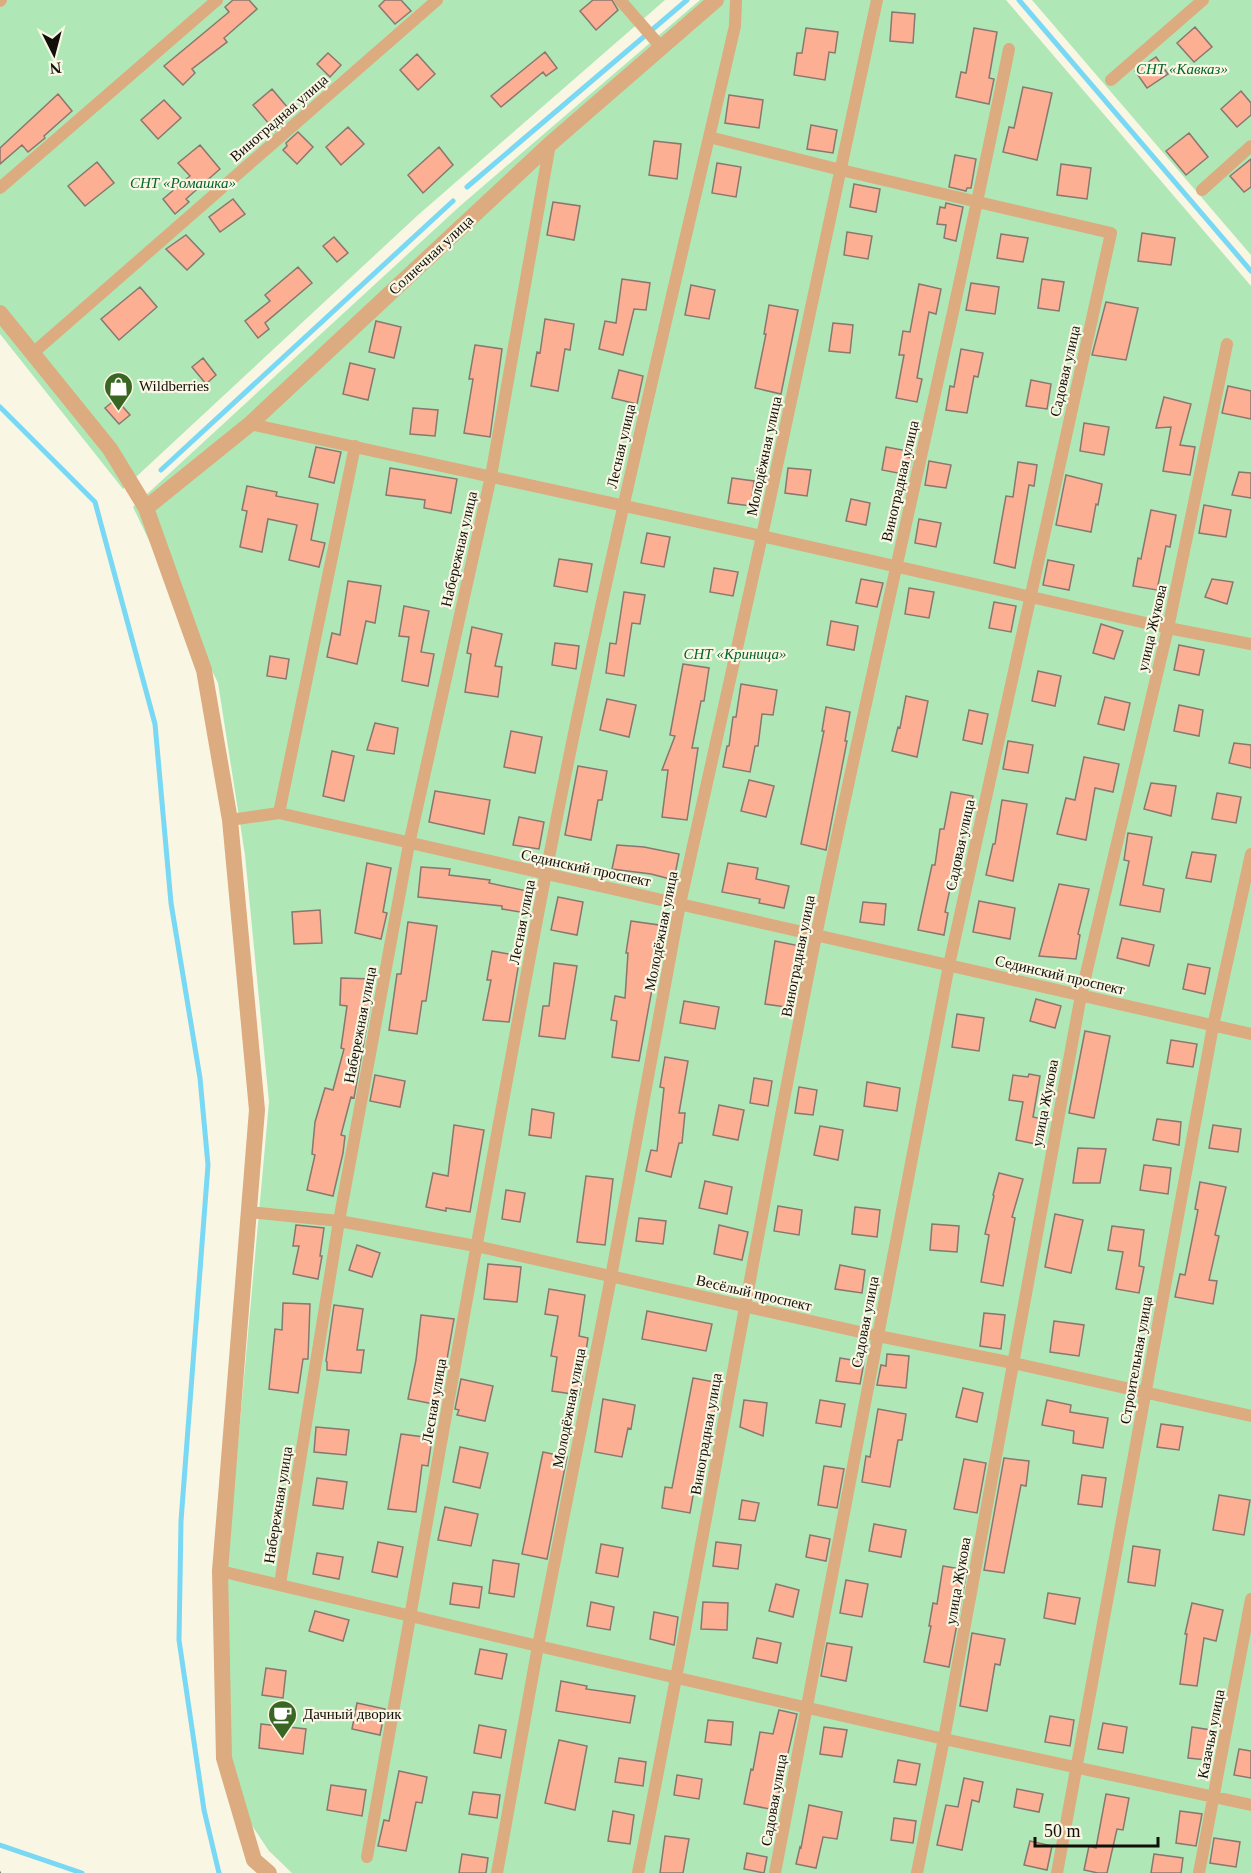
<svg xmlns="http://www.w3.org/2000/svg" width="1251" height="1873" font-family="Georgia,serif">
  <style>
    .green { fill: #afe7b7 }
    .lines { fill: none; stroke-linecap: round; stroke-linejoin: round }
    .stream { stroke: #79d8f4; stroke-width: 5 }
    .building { fill: #fcaf93; stroke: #897770; stroke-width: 1.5 }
    .path { stroke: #838074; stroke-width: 3; stroke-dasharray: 4.5 3; stroke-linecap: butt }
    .minor { stroke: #dcab7f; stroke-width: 12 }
    .tertiary { stroke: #dcab7f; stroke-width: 16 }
    .labels { text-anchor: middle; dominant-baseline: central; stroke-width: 4.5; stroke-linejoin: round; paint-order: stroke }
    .park-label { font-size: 15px; font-style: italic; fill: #026428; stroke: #f9f6e3 }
    .street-label { font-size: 15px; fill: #110f09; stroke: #f9f6e3 }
    .poi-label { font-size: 15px; fill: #110f09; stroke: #f9f6e3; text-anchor: start }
  </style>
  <rect width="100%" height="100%" fill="#f9f6e3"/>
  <path class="green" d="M0 0H665L418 215 123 489 0 334Z
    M700 0H1006L1251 286V1873H292L269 1851 251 1824 234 1776 227 1713 224 1598 269 1102 245 855 218 683 133 507 460 206Z
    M1032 0H1251V255Z"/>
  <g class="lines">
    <path class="stream" d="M1019 0 1251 271
      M467 187 687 0
      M0 407 95 502 155 724 171 903 200 1078 208 1165 181 1521 179 1640 204 1810 219 1873
      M161 470 453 201
      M0 1845 82 1873"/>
  </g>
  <path class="building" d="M233 0H249L257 9 224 38 227 42 192 69 195 73 183 85 164 66 229 12 225 7Z
    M385 0H401L411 11 395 24 379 6Z
    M593 0H612L618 10 596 30 580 11Z
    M892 12 915 14 913 43 890 41Z
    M1195 27 1212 47 1194 62 1177 43Z
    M806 28 838 32 835 53 829 52 825 80 794 75 797 53H802Z
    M974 28 997 32 989 78 994 79 989 104 956 97 961 72 966 73Z
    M545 52 557 68 546 76 543 72 501 107 491 96Z
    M328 53 341 65 330 77 317 64Z
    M417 54 435 74 418 90 400 70Z
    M1156 57 1168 74 1147 88 1135 71Z
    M1023 87 1052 93 1037 160 1003 152 1009 127 1014 128Z
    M272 89 293 114 275 131 253 105Z
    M1241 91 1251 103V115L1237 127 1221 109Z
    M58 94 72 111 44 136 45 138 28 152 22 145 0 164V148Z
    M729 95 763 100 759 128 725 123Z
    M164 100 181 118 158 139 141 120Z
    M811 125 837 130 833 153 807 149Z
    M348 127 364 144 341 165 326 147Z
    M298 132 313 147 297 164 283 150 287 146 286 143Z
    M1189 133 1208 157 1186 175 1166 151Z
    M654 141 681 144 677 179 649 175Z
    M200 145 220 169 186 199 189 202 175 214 163 199 190 176 178 163Z
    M439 147 453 165 423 193 408 175Z
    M955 155 976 159 971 188H967L966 191 949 187Z
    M1251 159V187L1244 192 1230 176Z
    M97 162 114 183 85 206 68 186Z
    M717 163 741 167 736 197 712 193Z
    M1061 164 1091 168 1087 199 1057 195Z
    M854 184 880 189 876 212 850 207Z
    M233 199 245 214 220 232 209 217Z
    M553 202 580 206 574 240 547 235Z
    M946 203 963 207 956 241 944 238 946 225 937 224 940 207 945 208Z
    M847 232 872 236 868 259 844 255Z
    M1142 233 1175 238 1171 265 1138 261Z
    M1001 234 1028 238 1023 262 997 258Z
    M186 235 204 254 187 270 166 249Z
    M334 237 348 253 337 262 323 246Z
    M298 267 312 283 265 323 269 329 258 338 245 321 270 301 265 295Z
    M622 279 650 283 646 310 634 309 623 355 599 349 605 321 616 323Z
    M1042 279 1064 282 1059 311 1038 308Z
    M971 283 999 287 995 314 966 310Z
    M919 284 941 289 936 314 929 312 917 378 922 379 917 402 896 398 904 355H899L903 331 910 332Z
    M691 285 715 290 709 319 685 315Z
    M140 287 157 307 119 340 101 319Z
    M1106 302 1138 308 1126 360 1092 355Z
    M769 305 798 310 781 394 755 388 766 334H764Z
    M545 319 574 324 570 350 565 349 558 391 531 386 537 352 540 353Z
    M376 321 401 327 394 358 369 352Z
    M833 323 853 325 850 353 829 351Z
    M475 345 502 349 490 437 464 433 473 379H469Z
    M961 349 983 353 978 377 974 376 967 413 946 410 950 386 954 387Z
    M203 358 216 375 206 384 192 367Z
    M350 363 375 369 368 400 343 394Z
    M619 370 643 376 637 404 612 398Z
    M1031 380 1051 384 1047 409 1026 406Z
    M1228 386 1251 391V419L1222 413Z
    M1164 397 1191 404 1180 445 1195 447 1190 475 1163 471 1171 427 1156 428Z
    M116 399 130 415 119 424 105 408Z
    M413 408 438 410 435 436 410 434Z
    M1084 423 1109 427 1104 455 1080 451Z
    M316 447 341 452 334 483 309 477Z
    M886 447 908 451 907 457 912 458 908 475 882 470Z
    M929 461 951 465 946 488 925 485Z
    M1018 462 1037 465 1034 486 1029 485 1015 568 994 563 1006 496 1013 497Z
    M390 468 457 479 451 513 424 508 425 500 386 495Z
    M788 468 811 470 807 496 785 493Z
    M1239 472 1251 473V498L1232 495Z
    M1066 475 1102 484 1098 505 1096 504 1091 532 1056 525Z
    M732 478 754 481 751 506 728 503Z
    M247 486 277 492 276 496 318 504 311 540 325 543 319 567 289 560 297 525 268 519 262 552 240 547 247 511 242 510Z
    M851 499 870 503 866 525 846 521Z
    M1204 505 1231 510 1226 537 1199 533Z
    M1151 510 1176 515 1170 547 1166 546 1157 590 1133 586 1138 558 1141 559Z
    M919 519 941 523 936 547 915 543Z
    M647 533 670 537 664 567 641 563Z
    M559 559 592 564 587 592 554 586Z
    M1048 560 1074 565 1069 590 1043 585Z
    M714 568 738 572 733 596 710 592Z
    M861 579 883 583 877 607 856 603Z
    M1212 579 1233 582 1227 604 1205 597Z
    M348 581 381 586 375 623 366 621 357 664 327 657 332 633 340 635Z
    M909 588 934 592 929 618 905 614Z
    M624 592 645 595 640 624 632 623 624 676 606 673 610 643 616 644Z
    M994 602 1016 606 1011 632 989 628Z
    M404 606 429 611 421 652 434 654 428 686 402 681 409 637 399 636Z
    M831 621 858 626 854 650 827 645Z
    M1101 624 1123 631 1114 659 1093 653Z
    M472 627 502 634 495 666 502 667 498 697 465 692 471 654 467 653Z
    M555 643 579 646 576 669 552 665Z
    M1179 645 1204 650 1199 675 1174 670Z
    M270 656 289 659 286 679 267 676Z
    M683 664 709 668 704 701H701L692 748H698L687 820 662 817 668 770H662L675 736 670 735Z
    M1038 671 1061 676 1055 706 1032 701Z
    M741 684 777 690 773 715 762 714 758 746H755L750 772 723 767 727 746H729L733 717H736Z
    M906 696 928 701 917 757 892 751 898 727 900 728Z
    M1105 697 1130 703 1124 730 1098 724Z
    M607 699 636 705 629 737 600 730Z
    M1179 705 1203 710 1199 736 1174 731Z
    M826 707 850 712 845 741H847L826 850 801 844 824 731H822Z
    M969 710 988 714 982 744 963 740Z
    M375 723 398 728 394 754 367 750Z
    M511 731 542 737 535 773 504 767Z
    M1008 741 1033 745 1028 773 1003 769Z
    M1234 743 1251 745V768L1229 763Z
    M332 751 354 756 344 801 323 796Z
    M1084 757 1119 764 1113 792 1095 788 1086 840 1057 834 1066 798 1075 800Z
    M578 766 607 771 602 800H598L591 840 565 835Z
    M749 780 774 786 766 817 741 811Z
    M1151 783 1176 786 1171 816 1144 809Z
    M435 791 490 800 484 834 429 822Z
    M951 792 973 796 969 821 965 820 960 858 957 857 945 912 948 913 944 935 918 930 932 865H935L940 829H944Z
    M1217 793 1241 797 1236 823 1212 819Z
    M1002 800 1027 804 1013 881 986 875 993 844H995Z
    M519 817 544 822 539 849 513 845Z
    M1128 833 1152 837 1143 885 1164 889 1160 912 1120 905 1129 861 1124 860Z
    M617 845 644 847 679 854 674 880 651 874 612 869Z
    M1192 852 1216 855 1211 882 1186 878Z
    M367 863 391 868 383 912 387 913 381 939 355 933Z
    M728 863 758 868 756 879 789 886 784 908 759 903 760 899 722 892Z
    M421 867 450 869 449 875 490 880 489 883 532 892 526 913 502 909V906L418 897Z
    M1059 884 1089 889 1078 934 1080 935 1076 959 1039 956Z
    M558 897 583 902 577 935 551 930Z
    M979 901 1015 908 1010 939 973 932Z
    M863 902 886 904 884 925 860 922Z
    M320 910 322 943 294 944 292 912Z
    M631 921 659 925 652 969H658L657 984 656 989H652L639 1061 612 1057 617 1021 611 1020 615 996 625 998 628 953H626Z
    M408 922 437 926 426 1001H422L417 1034 389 1030 397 974H401Z
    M1122 938 1154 945 1149 966 1117 958Z
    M775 941 805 947 801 970H799L793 1008 765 1004Z
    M492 951 520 956 509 1022 483 1020 491 980H487Z
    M554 963 577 966 565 1039 539 1036 543 1006H549Z
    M1188 964 1210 968 1205 994 1183 989Z
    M341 978 372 979 371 1002 354 1098 351 1097 341 1135 345 1136 343 1153 333 1196 307 1190 315 1155 312 1154 315 1122 325 1088 333 1090 344 1049 341 1048 347 1006 340 1005Z
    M1036 999 1061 1006 1055 1028 1030 1021Z
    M684 1001 719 1007 715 1029 680 1023Z
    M957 1014 984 1018 979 1051 952 1047Z
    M1085 1031 1110 1036 1094 1118 1069 1113Z
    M1171 1040 1197 1044 1193 1067 1167 1063Z
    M665 1057 688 1061 679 1113H685L682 1143H679L671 1177 646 1171 651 1150 657 1151 664 1088 660 1087Z
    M1029 1074 1040 1076 1033 1117 1046 1120 1041 1145 1016 1140 1023 1102 1009 1100 1013 1075 1028 1077Z
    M375 1075 405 1081 400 1107 370 1101Z
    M754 1078 772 1081 768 1106 750 1103Z
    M867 1082 900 1088 897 1111 864 1106Z
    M799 1087 817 1090 813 1115 795 1113Z
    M719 1105 744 1110 738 1140 713 1135Z
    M532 1109 554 1113 551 1138 529 1135Z
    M1157 1119 1181 1122 1179 1145 1153 1140Z
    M454 1125 484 1130 470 1212 446 1208V1211L426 1207 433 1173 448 1176Z
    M1213 1125 1241 1129 1238 1152 1209 1148Z
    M820 1126 843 1130 838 1160 814 1155Z
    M1078 1148 1106 1149 1100 1183H1073Z
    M1144 1165 1171 1168 1168 1194 1140 1190Z
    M999 1173 1023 1179 1012 1217 1015 1218 1003 1286 981 1282 989 1235 985 1234 994 1196 993 1195Z
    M586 1176 613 1179 605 1245 577 1242Z
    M705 1181 732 1187 727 1214 699 1208Z
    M1200 1182 1226 1187 1215 1235 1219 1236 1209 1280 1217 1281 1213 1304 1175 1297 1180 1274 1185 1275 1198 1210 1195 1209Z
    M506 1190 525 1193 520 1222 502 1219Z
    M778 1206 802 1210 799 1235 774 1231Z
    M855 1207 880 1210 877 1237 852 1234Z
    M1055 1214 1083 1220 1071 1273 1045 1267Z
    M639 1218 666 1221 663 1244 636 1241Z
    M932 1224 959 1226 957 1252 930 1250Z
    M296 1225 324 1228 320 1256H322L318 1279 293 1274 299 1246H293Z
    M719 1225 748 1232 742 1260 714 1254Z
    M1112 1226 1144 1230 1139 1266 1144 1267 1139 1293 1116 1289 1123 1252 1108 1250Z
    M357 1245 380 1253 372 1277 349 1270Z
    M488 1264 521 1267 517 1302 484 1299Z
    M840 1265 865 1270 862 1293 835 1289Z
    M549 1289 585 1295 579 1336 588 1338 579 1395 552 1391 557 1357 551 1356 558 1316 545 1314Z
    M283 1303 310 1304 308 1359H303L298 1393 269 1389 275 1329 282 1330Z
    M334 1305 363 1309 357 1350H364L361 1373 327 1370V1362L326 1361Z
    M647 1311 712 1324 706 1351 642 1339Z
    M984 1313 1005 1315 1001 1349 980 1346Z
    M421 1315 454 1319 439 1405 408 1399 416 1360Z
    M1054 1321 1084 1325 1079 1356 1050 1352Z
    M887 1354 909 1356 906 1388 877 1385 881 1365 886 1366Z
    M840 1358 864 1362 860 1384 836 1381Z
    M693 1378 720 1383 704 1474 697 1473 690 1513 662 1508 665 1487 672 1488Z
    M461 1379 493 1386 485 1421 457 1415 459 1410 455 1409Z
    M963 1388 983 1393 977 1422 956 1417Z
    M603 1399 635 1405 631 1429 628 1428 622 1457 595 1452Z
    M744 1400 767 1403 763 1436 740 1427Z
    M820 1400 845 1404 841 1427 816 1423Z
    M1047 1400 1071 1405 1070 1412 1108 1418 1103 1448 1073 1443 1074 1431 1042 1425Z
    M878 1409 906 1414 902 1440H898L890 1487 862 1482 866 1456 870 1457Z
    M1161 1424 1183 1427 1179 1450 1157 1447Z
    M316 1427 349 1430 346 1455 314 1452Z
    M401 1434 432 1438 428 1466 422 1465 416 1512 388 1509Z
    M460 1447 488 1453 480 1488 453 1482Z
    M543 1452 567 1457 547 1559 522 1554Z
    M1004 1458 1029 1461 1026 1486 1021 1485 1004 1573 984 1570Z
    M964 1459 986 1463 977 1513 954 1509Z
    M824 1466 844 1469 837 1508 818 1505Z
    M1082 1475 1106 1478 1102 1507 1078 1504Z
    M317 1478 347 1482 343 1509 313 1505Z
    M1219 1495 1250 1500 1244 1535 1213 1530Z
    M742 1500 759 1503 755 1521 739 1519Z
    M445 1507 478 1514 471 1546 438 1540Z
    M874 1524 906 1530 901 1557 869 1551Z
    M810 1535 830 1539 826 1561 806 1557Z
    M378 1542 403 1547 397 1577 372 1572Z
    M716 1542 741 1545 738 1569 713 1566Z
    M601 1544 623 1548 618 1577 596 1573Z
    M1133 1546 1160 1550 1155 1586 1128 1582Z
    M317 1553 343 1557 339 1579 313 1574Z
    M493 1560 519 1564 514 1597 489 1593Z
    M943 1566 967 1570 949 1667 924 1662 931 1626H929L933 1603 937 1604Z
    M846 1580 868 1584 862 1617 840 1613Z
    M453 1583 482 1587 479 1608 450 1604Z
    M776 1584 799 1590 793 1617 769 1611Z
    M1048 1593 1080 1598 1075 1624 1044 1618Z
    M591 1602 614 1607 610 1630 587 1626Z
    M703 1602 728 1603 727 1630 701 1629Z
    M1192 1603 1223 1610 1216 1641 1204 1638 1197 1686 1180 1684 1187 1634H1185Z
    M315 1611 349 1620 343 1641 309 1631Z
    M654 1612 678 1617 674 1645 650 1639Z
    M972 1633 1005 1639 1000 1665 995 1664 987 1711 960 1706Z
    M757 1638 781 1643 777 1663 753 1658Z
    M827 1643 852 1647 846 1681 821 1676Z
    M480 1649 507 1654 502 1679 475 1674Z
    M266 1668 286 1671 283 1698 262 1695Z
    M561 1681 587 1686 586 1689 635 1696 630 1723 556 1711Z
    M357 1703 385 1709 380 1735 352 1729Z
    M779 1710 797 1714 775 1810 744 1804 751 1769 753 1770 760 1732 773 1734Z
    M1050 1716 1074 1720 1070 1746 1045 1742Z
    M708 1720 733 1722 731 1745 705 1742Z
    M1103 1723 1127 1727 1123 1753 1098 1749Z
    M261 1724 306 1729 303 1754 259 1748Z
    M479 1725 506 1730 501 1758 474 1753Z
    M824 1727 847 1730 842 1757 820 1754Z
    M1192 1727 1211 1730 1207 1760 1188 1758Z
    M559 1740 587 1746 575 1810 545 1803Z
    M1239 1749 1251 1751V1778L1234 1775Z
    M619 1758 646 1762 643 1786 615 1782Z
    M898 1760 920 1764 916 1785 894 1782Z
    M399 1771 427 1777 422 1803 416 1802 406 1851 378 1846 384 1820 389 1821Z
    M677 1775 702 1779 699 1799 674 1795Z
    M964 1778 983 1782 979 1802 972 1800 962 1850 937 1845 946 1805 958 1807Z
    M331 1785 366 1790 362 1816 327 1810Z
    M1017 1789 1043 1794 1039 1812 1014 1807Z
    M473 1792 500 1795 497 1818 469 1814Z
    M1106 1794 1129 1798 1123 1830 1117 1829 1107 1873H1098L1084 1870 1089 1846 1096 1848Z
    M809 1805 842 1812 837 1839 823 1837 816 1868 796 1864 800 1847 801 1848Z
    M613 1811 634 1815 630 1844 608 1841Z
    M1180 1811 1202 1814 1196 1846 1176 1843Z
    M894 1818 916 1821 913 1843 891 1840Z
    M665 1836 689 1839 683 1873H660Z
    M1214 1838 1240 1842 1236 1867 1210 1863Z
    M1030 1841 1052 1846 1047 1870 1024 1865Z
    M747 1853 767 1857 764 1873 744 1869Z
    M462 1854 488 1858 486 1873H459Z
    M1154 1854 1183 1858 1181 1873H1151Z"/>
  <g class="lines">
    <path class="path" d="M0 1873H1"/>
    <path class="minor" d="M620 0 661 47
      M0 1 1 0
      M1111 80 1203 0
      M709 137 841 170 1111 233 949 965 775 1873
      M0 188 217 0
      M1202 190 1251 146
      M33 353 437 0
      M250 424 762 536 1168 628 1251 644
      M279 813 355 446
      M230 820 279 813 1251 1034
      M248 1212 339 1221 476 1246 878 1336 1013 1363 1251 1416
      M220 1571 538 1646 944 1739 1251 1805
      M280 1584 339 1221 409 844 491 476 550 144
      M367 1857C426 1531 482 1204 545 878 600 592 669 310 735 26L736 0
      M497 1873 538 1646 611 1277 680 904 762 536 877 0
      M638 1873C701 1561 753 1248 816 936 877 640 949 346 1009 49
      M917 1873 944 1739 1081 995 1168 628 1227 344
      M1057 1873 1213 1026 1251 854
      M1199 1873 1251 1599"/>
    <path class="tertiary" d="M0 313 110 449 146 508 204 670 230 820 257 1110 220 1571 224 1758 254 1860 269 1873
      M146 508 250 424 550 144 716 0"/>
  </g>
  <defs>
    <symbol id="shop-pin" viewBox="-11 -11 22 30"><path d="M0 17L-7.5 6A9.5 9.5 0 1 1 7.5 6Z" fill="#3a6624" stroke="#f9f6e3"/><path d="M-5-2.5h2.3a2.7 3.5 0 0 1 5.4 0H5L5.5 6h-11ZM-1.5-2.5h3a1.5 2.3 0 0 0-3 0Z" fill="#fff"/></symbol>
    <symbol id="cafe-pin" viewBox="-11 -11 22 30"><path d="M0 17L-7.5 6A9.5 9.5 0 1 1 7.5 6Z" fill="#3a6624" stroke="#f9f6e3"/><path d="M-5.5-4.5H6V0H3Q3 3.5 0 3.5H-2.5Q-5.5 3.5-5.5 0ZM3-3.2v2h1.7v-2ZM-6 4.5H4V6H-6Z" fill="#fff"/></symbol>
  </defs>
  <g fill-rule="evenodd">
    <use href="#shop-pin" x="102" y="370" width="33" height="45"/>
    <use href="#cafe-pin" x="266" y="1698" width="33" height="45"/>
  </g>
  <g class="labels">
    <g class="park-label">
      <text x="1182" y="69">СНТ «Кавказ»</text>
      <text x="183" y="183">СНТ «Ромашка»</text>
      <text x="735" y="654">СНТ «Криница»</text>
    </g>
    <g class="street-label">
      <text transform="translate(279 118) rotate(-41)">Виноградная улица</text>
      <text transform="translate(431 255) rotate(-43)">Солнечная улица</text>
      <text transform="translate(1065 371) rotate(-77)">Садовая улица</text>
      <text transform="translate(621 446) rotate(-77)">Лесная улица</text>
      <text transform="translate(764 456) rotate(-78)">Молодёжная улица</text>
      <text transform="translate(900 481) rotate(-77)">Виноградная улица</text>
      <text transform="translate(459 549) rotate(-77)">Набережная улица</text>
      <text transform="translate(1152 628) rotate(-77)">улица Жукова</text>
      <text transform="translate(960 845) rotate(-78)">Садовая улица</text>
      <text transform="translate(586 868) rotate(12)">Сединский проспект</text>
      <text transform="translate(522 922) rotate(-79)">Лесная улица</text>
      <text transform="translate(661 931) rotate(-79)">Молодёжная улица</text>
      <text transform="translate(798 956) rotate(-79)">Виноградная улица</text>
      <text transform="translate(1060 975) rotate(13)">Сединский проспект</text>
      <text transform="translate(360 1025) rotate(-79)">Набережная улица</text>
      <text transform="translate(1045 1103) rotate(-79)">улица Жукова</text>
      <text transform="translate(754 1293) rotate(13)">Весёлый проспект</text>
      <text transform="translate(865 1322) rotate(-79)">Садовая улица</text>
      <text transform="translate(1136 1360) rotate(-80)">Строительная улица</text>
      <text transform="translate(434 1401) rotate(-80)">Лесная улица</text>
      <text transform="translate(569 1408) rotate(-79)">Молодёжная улица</text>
      <text transform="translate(706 1434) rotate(-80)">Виноградная улица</text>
      <text transform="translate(278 1505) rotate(-81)">Набережная улица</text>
      <text transform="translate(958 1581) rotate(-80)">улица Жукова</text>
      <text transform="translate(1211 1734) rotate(-79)">Казачья улица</text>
      <text transform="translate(774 1800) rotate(-80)">Садовая улица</text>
    </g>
    <g class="poi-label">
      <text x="139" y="386">Wildberries</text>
      <text x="303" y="1714">Дачный дворик</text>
    </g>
  </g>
  <g transform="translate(54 54) rotate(174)" stroke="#f9f6e3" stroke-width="4.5" paint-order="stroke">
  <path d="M0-4.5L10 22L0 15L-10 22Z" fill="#110f09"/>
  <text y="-9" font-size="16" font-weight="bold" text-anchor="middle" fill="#110f09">N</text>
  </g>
  <path d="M1035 1837v9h123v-9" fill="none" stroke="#110f09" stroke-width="3"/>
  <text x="1044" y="1837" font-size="18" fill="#110f09" stroke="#f9f6e3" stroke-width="4.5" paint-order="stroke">50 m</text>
</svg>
